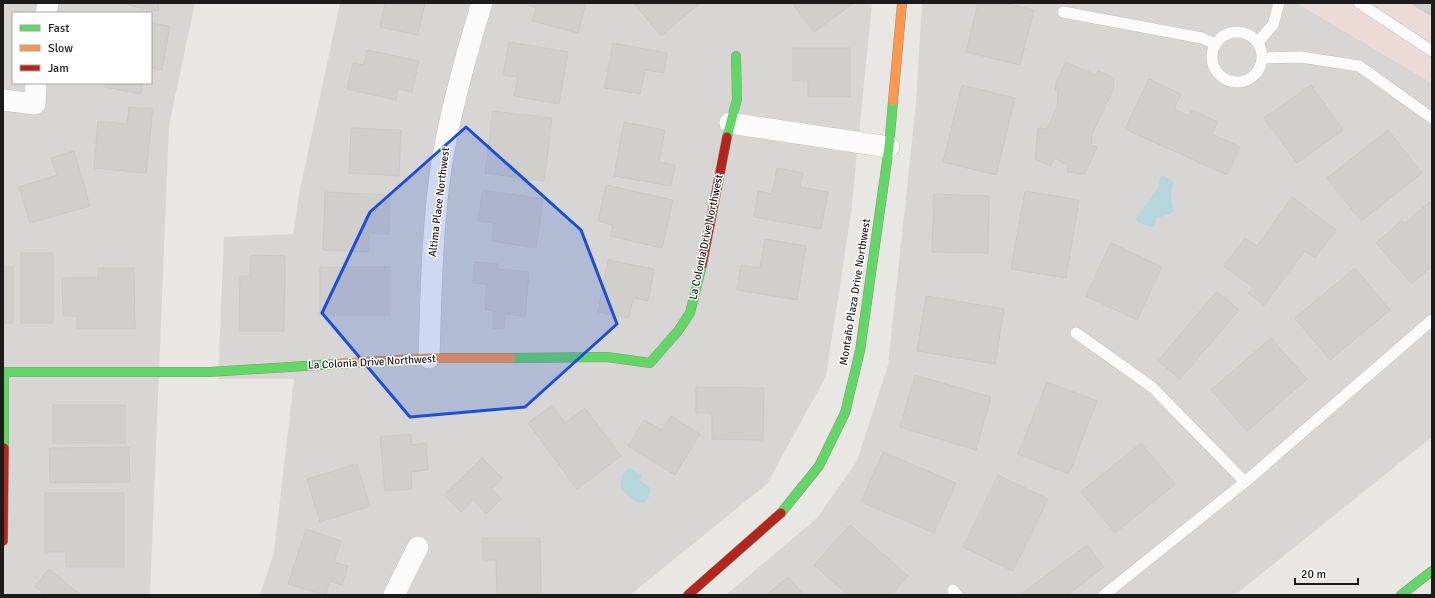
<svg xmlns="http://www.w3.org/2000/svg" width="1435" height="598" font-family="Signika,sans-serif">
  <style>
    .residential { fill: #d8d6d4; fill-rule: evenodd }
    .commercial { fill: #ecdad7 }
    .water { fill: #b5d6dd }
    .building { fill: #d1cfcc; stroke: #ccc8c4 }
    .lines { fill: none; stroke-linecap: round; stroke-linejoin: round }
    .lane-casing { stroke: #c2c1bf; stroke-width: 12 }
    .street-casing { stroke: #c2c1bf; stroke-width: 22 }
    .fast-casing { stroke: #90927c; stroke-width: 10 }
    .slow-casing { stroke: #90927c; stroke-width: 10 }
    .jam-casing { stroke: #90927c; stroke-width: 10 }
    .lane { stroke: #fcfbfb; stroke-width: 11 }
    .street { stroke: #fcfbfb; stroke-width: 21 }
    .fast { stroke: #63d668; stroke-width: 9 }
    .slow { stroke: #ff974d; stroke-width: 9 }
    .jam { stroke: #b3261e; stroke-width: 9 }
    .marked { fill: #1d4ed8; fill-opacity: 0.2; stroke: #1d4ed8; stroke-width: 3; stroke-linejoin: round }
    .labels { text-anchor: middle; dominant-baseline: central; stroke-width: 3; stroke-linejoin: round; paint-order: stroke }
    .street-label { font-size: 11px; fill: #1b1b1b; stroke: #fff }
  </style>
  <rect width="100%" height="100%" fill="#e9e7e3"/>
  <path class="residential" d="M3 3H195L169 125 150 595H3ZM13 13H151V83H13Z
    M340 3H872L851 214 826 376 767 484 630 595H260L274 552 294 379H218L224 237 293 234 299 194Z
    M922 3H1297L1432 83V437L1235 595H726L817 518 857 461 888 365 916 103Z"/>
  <path class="commercial" d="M1297 3H1432V83Z"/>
  <path class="water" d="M1163 175 1174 182 1171 195 1174 211 1170 214 1157 218 1153 227 1139 223 1136 218 1159 186 1160 177Z
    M630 468 642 476 639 480 648 486 651 490 648 499 644 503 636 502 621 490C621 481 620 472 630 468Z"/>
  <path class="building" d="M129 3H159L158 11 128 5Z
    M385 3H425L418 35 380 27Z
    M529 3H586L578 33 532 21 536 7 528 5Z
    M634 3H700L661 36Z
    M792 3H854L814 32Z
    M978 3H1004L1034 10 1020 65 966 52Z
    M1432 3V16L1412 4 1413 3Z
    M151 23 170 26 162 70 151 68Z
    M509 42 568 52 559 104 514 96 518 77 503 75Z
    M613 43 667 53 664 73 645 70 640 94 605 88Z
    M793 48H850V97H808V81H793Z
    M367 50 419 61 412 92 398 89 396 100 347 89 353 63 364 65Z
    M1066 62 1096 75 1098 71 1114 78 1113 90 1092 134 1091 145 1097 147 1085 174 1067 172 1068 165 1054 158 1051 166 1035 159 1038 128 1047 129 1057 108 1058 92 1055 90 1056 83Z
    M1149 79 1181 94 1174 109 1189 116 1192 110 1218 122 1212 134 1240 147 1227 175 1125 129Z
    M106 83H143L141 94 105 87Z
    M962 85 1015 98 996 175 943 162Z
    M1311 85 1343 130 1297 163 1264 118Z
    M129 107 153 109 146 173 94 168 98 121 127 124Z
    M493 111 552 118 544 181 485 173Z
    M624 122 665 130 659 162 675 165 671 186 614 176Z
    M351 128 401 130 399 176 349 173Z
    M1388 130 1422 173 1361 221 1327 178Z
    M74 151 90 206 30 223 19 187 57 175 51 158Z
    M777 168 803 173 800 187 828 192 821 229 754 217 758 191 772 194Z
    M606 185 673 200 662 248 610 236 613 225 598 221Z
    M483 190 543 199 536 248 492 241 494 223 478 221Z
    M1025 191 1079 200 1066 278 1011 269Z
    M325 192 390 195 389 234 369 233V252L323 250Z
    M934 194 989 196 988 253 932 252Z
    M1292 197 1336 230 1315 258 1305 251 1264 305 1248 293 1253 287 1224 266 1245 238 1257 246Z
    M1432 200V266L1412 284 1376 243 1402 220 1405 223Z
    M765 239 806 246 797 300 737 290 741 265 760 268Z
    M1111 243 1162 267 1137 320 1086 296Z
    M21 253H53V323H21Z
    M251 255 285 256 284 331H239L240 276H250Z
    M608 260 654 269 648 301 633 298 629 318 598 312Z
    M475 262 498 264V269L529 272 525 316 505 314 504 329 493 328 494 311 485 310 487 284 473 283Z
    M3 267H13V323H3Z
    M320 267H390V315H320Z
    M98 268H134L135 329H77V316H63L62 278 98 277Z
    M1355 268 1390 310 1330 360 1295 318Z
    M1217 291 1239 310 1180 379 1158 361Z
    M926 296 1004 309 995 364 917 351Z
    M1271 338 1307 379 1247 431 1211 390Z
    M915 375 991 397 976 450 900 427Z
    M1047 382 1097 401 1069 474 1018 454Z
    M696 387 764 388 763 440 712 439V413H696Z
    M53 405H126V443H53Z
    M552 405 565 423 585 408 621 456 577 489 528 423Z
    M671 416 700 434 675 475 628 446 644 420 662 430Z
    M411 434 412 445 426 443 428 470 411 472 412 489 385 491 380 437Z
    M1141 443 1175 484 1115 533 1081 492Z
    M129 447 130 482 50 483 49 448Z
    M883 452 956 483 934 533 861 502Z
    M482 458 502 478 492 489 501 499 486 514 473 500 461 512 444 495Z
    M357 464 370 506 320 522 307 479Z
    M998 475 1048 499 1013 571 963 547Z
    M45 493H124V567H66V552H45Z
    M850 525 908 576 891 595H848L814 565Z
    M306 529 341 541 334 562 348 566 342 585 330 581 325 595 288 584Z
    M483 538H540L541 594 497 595 496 560H483Z
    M1087 545 1104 567 1067 595H1020Z
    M49 569 81 595H45L35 586Z
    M788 577 804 595H766Z"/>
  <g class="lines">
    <defs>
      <path id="lane" d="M1359 3 1432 51
        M1063 12 1202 38 1215 44
        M1212 57a25 25 0 1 1 50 0a25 25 0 1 1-50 0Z
        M1258 42 1273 25 1279 3
        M1263 58 1301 57 1359 66 1432 118
        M1076 333 1152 387 1245 482
        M953 590 957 595
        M1104 595 1245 482 1432 320"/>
      <path id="street" d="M46 13 48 3
        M3 100 35 104 36 83
        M730 123 889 147
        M429 358C431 293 432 226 442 162 451 108 466 55 482 3
        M394 595 418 547"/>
      <path id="fast" d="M727 137 737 99 736 56
        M511 358 607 357 650 363 678 331 690 313 702 265
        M4 448V372H209L335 364
        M781 513 819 466 845 413 860 351 889 147 893 101
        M1401 595 1432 571"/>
      <path id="slow" d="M893 101 902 3
        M335 364 429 358H511"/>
      <path id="jam" d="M702 265 727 137
        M3 541 4 448
        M688 595 781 513"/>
    </defs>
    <use href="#lane" class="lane-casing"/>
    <use href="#street" class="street-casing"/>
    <use href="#fast" class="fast-casing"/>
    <use href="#slow" class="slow-casing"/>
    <use href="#jam" class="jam-casing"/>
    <use href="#lane" class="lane"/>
    <use href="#street" class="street"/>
    <use href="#fast" class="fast"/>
    <use href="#slow" class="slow"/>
    <use href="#jam" class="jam"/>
  </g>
  <path class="marked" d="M466 127 581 230 617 324 525 407 410 417 322 313 370 212Z"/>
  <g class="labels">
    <g class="street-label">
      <text transform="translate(439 202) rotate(-83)">Altima Place Northwest</text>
      <text transform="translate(706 237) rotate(-78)">La Colonia Drive Northwest</text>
      <text transform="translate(855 292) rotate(-81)">Montaño Plaza Drive Northwest</text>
      <text transform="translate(372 362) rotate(-3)">La Colonia Drive Northwest</text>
    </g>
  </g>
  <rect width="1435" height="598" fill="none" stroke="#1b1b1b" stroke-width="8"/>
  <rect x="12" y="12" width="140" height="72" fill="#ffffff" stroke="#a4a4a4"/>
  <rect x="20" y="25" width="20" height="6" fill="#63d668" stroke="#a4a4a4"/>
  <text x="48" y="32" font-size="12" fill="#1b1b1b">Fast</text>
  <rect x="20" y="45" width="20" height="6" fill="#ff974d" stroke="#a4a4a4"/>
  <text x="48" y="52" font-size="12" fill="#1b1b1b">Slow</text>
  <rect x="20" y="65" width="20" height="6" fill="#b3261e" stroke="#a4a4a4"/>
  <text x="48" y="72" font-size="12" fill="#1b1b1b">Jam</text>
  <path d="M1295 578v6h63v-6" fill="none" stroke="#1b1b1b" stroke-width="2"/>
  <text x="1301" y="578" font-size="12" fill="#1b1b1b" stroke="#ffffff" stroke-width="3" paint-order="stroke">20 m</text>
</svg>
